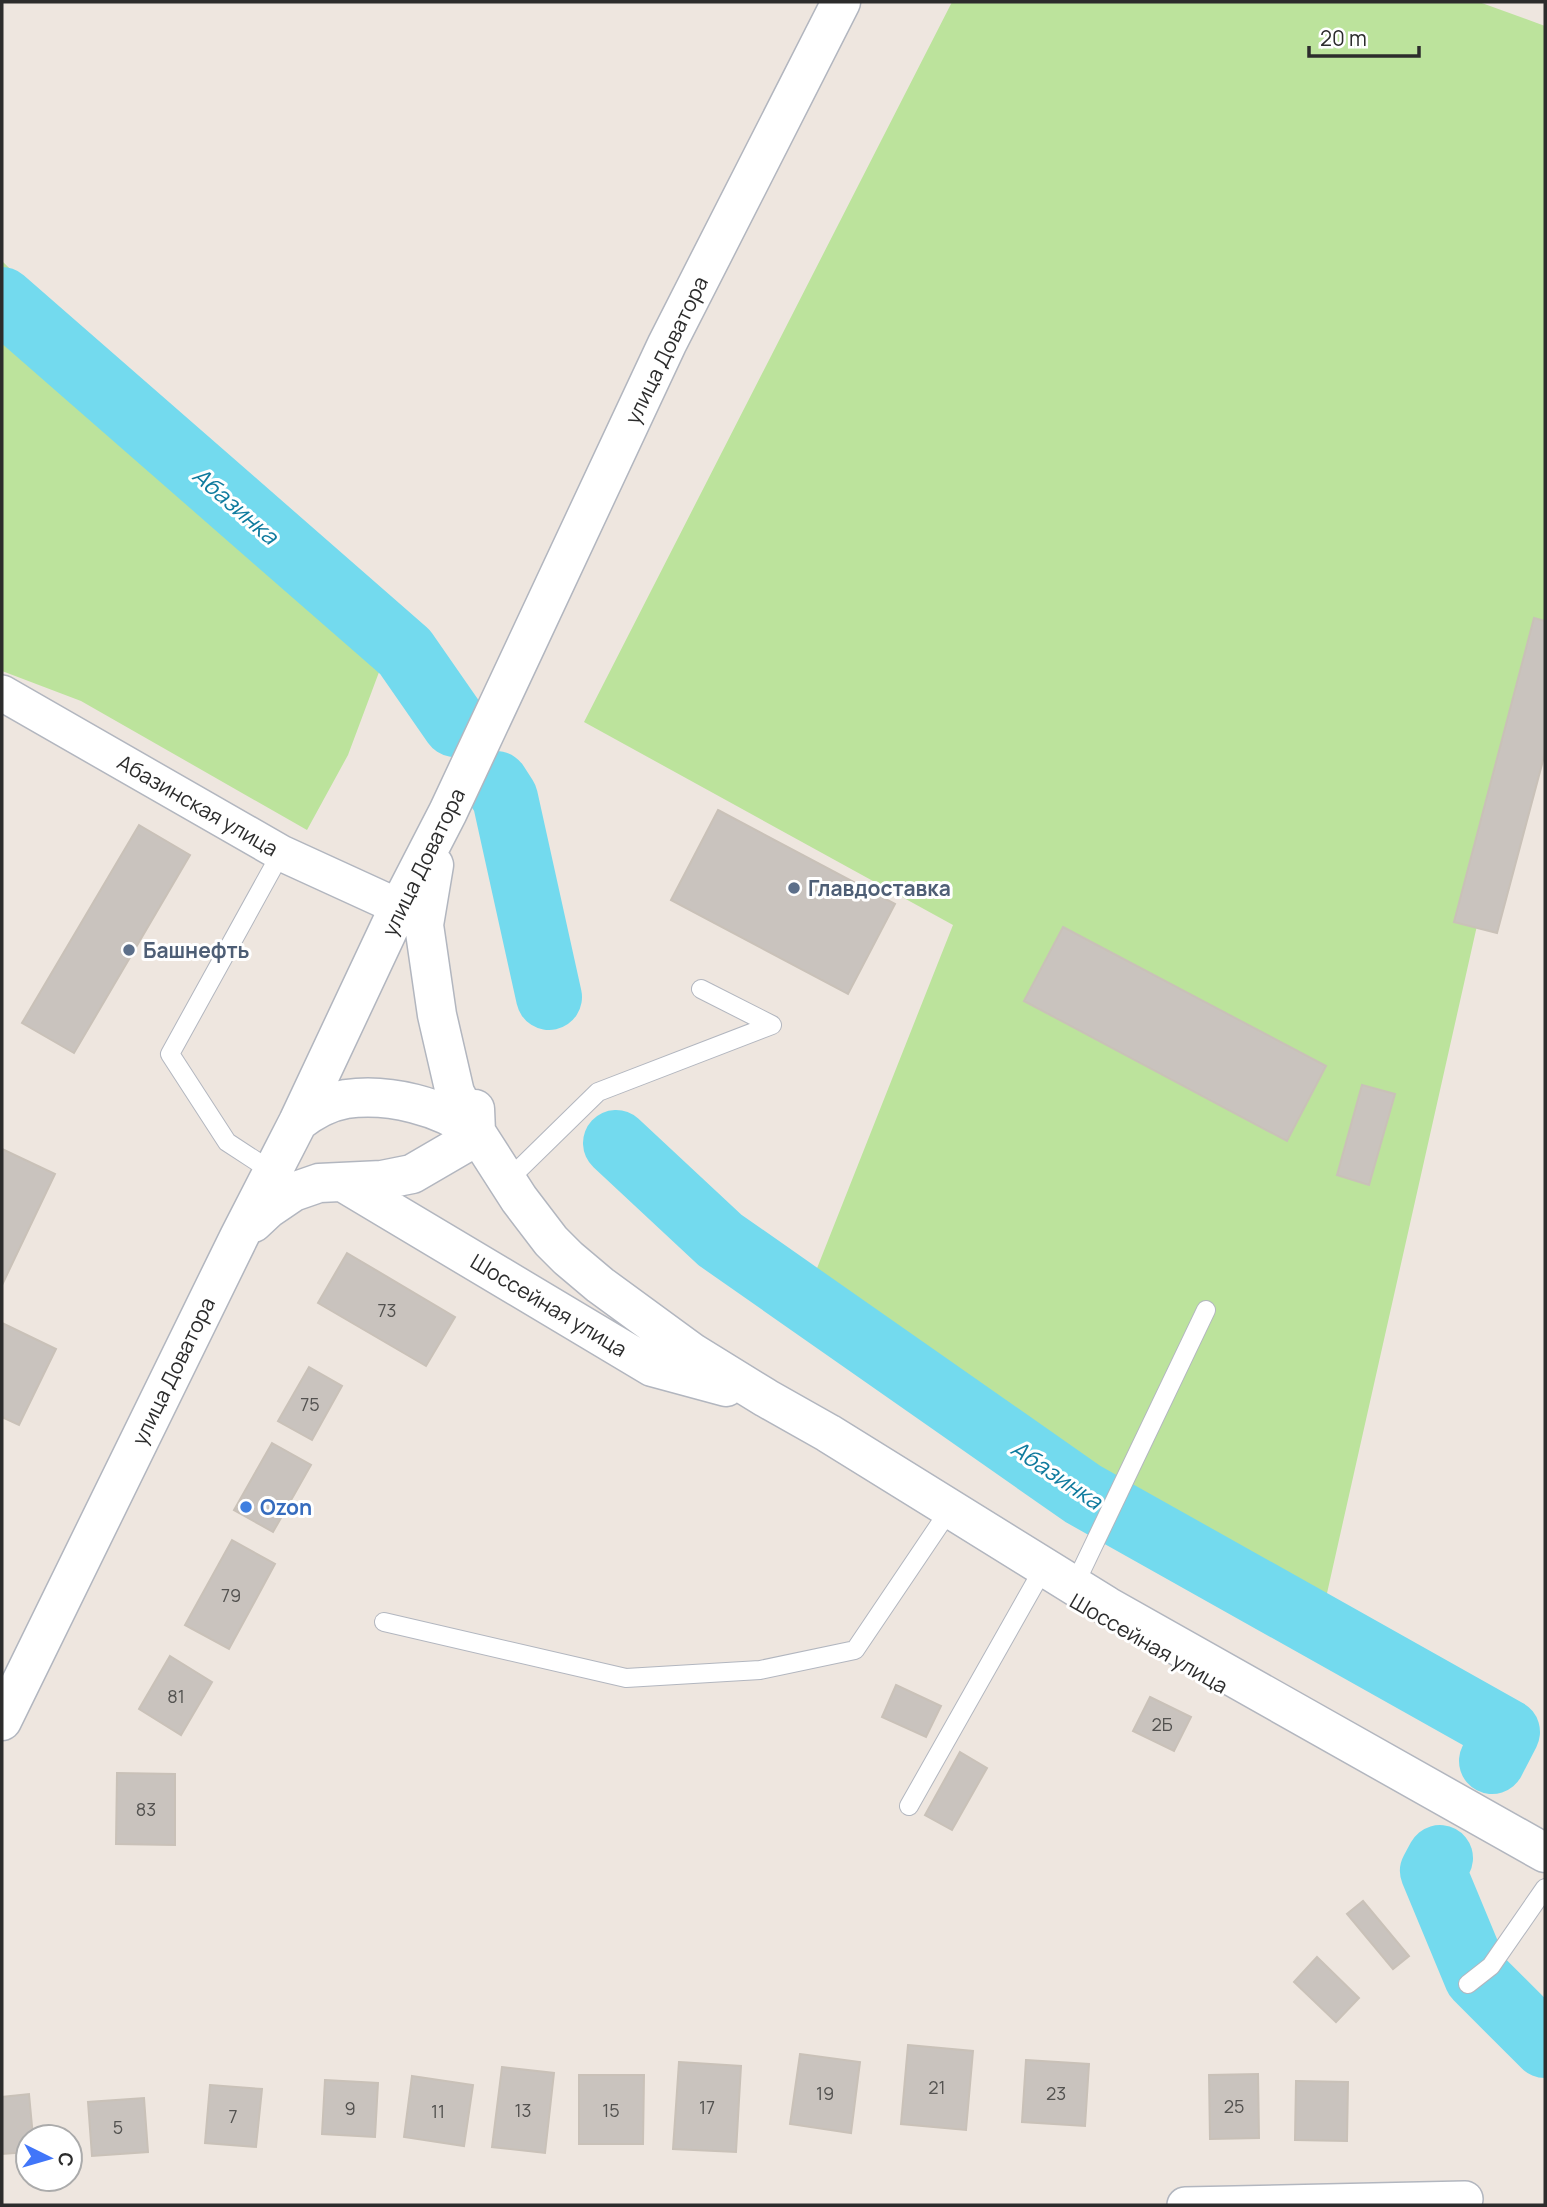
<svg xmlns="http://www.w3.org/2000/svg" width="1547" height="2207" font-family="Manrope,sans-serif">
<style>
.green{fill:#bce39c}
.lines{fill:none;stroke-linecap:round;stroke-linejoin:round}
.river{stroke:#73daee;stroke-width:66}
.building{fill:#c9c3be;stroke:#c9c1b8;stroke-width:2}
.lane-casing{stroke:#b2b6bf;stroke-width:20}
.street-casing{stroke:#b2b6bf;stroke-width:38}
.secondary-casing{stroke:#b2b6bf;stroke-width:41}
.lane{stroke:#fff;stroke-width:18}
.street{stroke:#fff;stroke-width:35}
.secondary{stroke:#fff;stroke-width:38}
.service-dot{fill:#5c6f8a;stroke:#fff;stroke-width:2.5}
.shop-dot{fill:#3f7fe0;stroke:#fff;stroke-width:2.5}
.labels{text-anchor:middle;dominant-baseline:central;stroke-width:6;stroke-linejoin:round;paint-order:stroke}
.number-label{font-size:18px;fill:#535250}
.street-label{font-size:21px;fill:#2c2c2c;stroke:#fff}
.service-label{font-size:21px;font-weight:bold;fill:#4e5e75;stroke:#fff;text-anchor:start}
.shop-label{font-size:21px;font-weight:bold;fill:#366cbe;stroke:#fff;text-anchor:start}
.water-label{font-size:23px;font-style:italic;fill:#0f7b9e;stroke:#fff}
</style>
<rect width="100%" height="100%" fill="#eee6df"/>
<path class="green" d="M952 2H1479L1545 26V623L1323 1611 808 1291 953 925 584 722Z
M2 261 223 478 403 608 348 755 307 830 81 701 2 671Z"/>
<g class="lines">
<path class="river" d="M2 300 405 652 455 724
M496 784 505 798 549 997
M616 1143 720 1240 1083 1494 1507 1732 1492 1761
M1440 1858 1433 1871 1477 1977 1545 2045"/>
</g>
<path class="building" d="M1534 618 1545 621V753L1497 933 1454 922Z
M718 810 895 904 848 994 671 900Z
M139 825 190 855 74 1053 22 1023Z
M1063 927 1326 1066 1287 1141 1024 1001Z
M1362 1085 1395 1094 1369 1185 1337 1175Z
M2 1149 55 1174 2 1285Z
M347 1253 455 1317 426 1366 318 1303Z
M2 1323 56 1349 19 1425 2 1417Z
M309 1367 342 1386 312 1440 278 1421Z
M272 1443 311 1465 273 1532 234 1510Z
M232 1540 275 1564 229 1649 185 1625Z
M170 1656 212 1682 181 1735 139 1709Z
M896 1685 941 1706 926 1737 882 1717Z
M1150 1697 1191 1717 1174 1751 1133 1731Z
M960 1752 987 1768 952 1830 925 1815Z
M117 1773 175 1774V1845L116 1844Z
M1363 1901 1409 1956 1393 1969 1347 1914Z
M1317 1957 1359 1998 1336 2022 1294 1982Z
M908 2045 973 2051 966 2130 901 2124Z
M800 2054 860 2062 851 2133 790 2124Z
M1026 2060 1089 2064 1085 2126 1022 2122Z
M679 2062 741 2066 736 2152 673 2149Z
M502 2067 554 2073 545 2153 492 2147Z
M1258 2074 1259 2138 1210 2139 1209 2075Z
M579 2075H644L643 2144H579Z
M412 2076 473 2085 464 2146 404 2137Z
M325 2080 378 2083 375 2137 322 2134Z
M1296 2081 1348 2082 1347 2141 1295 2140Z
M210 2085 262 2089 256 2147 205 2143Z
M29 2094 33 2137H28V2152L2 2154V2097Z
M144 2098 148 2152 92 2156 88 2102Z"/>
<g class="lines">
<defs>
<path id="lane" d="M273 1172 227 1142 170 1054 281 853
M507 1181 598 1092 772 1025 701 989
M1074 1586 1206 1310
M384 1622 626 1678 760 1670 855 1650 944 1518
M909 1806 1038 1578
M1468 1984 1491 1966 1545 1888"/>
<path id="street" d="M2 693 281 853 399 907
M1185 2205 1465 2199"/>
<path id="secondary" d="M434 865 424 925 437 1015 455 1093 476 1132 519 1199 551 1241 568 1258 600 1285 693 1353 766 1398 828 1433 1107 1606 1545 1853
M298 1122C312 1111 328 1102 346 1099 389 1093 441 1106 476 1132
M344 1183 652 1367 726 1387
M253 1223 268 1209 293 1192 319 1183 382 1180 412 1174 467 1142 476 1132 475 1109
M2 1721 239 1237 298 1122 399 907 448 812 667 344 841 2"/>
</defs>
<use href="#lane" class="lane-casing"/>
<use href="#street" class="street-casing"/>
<use href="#secondary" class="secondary-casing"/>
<use href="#lane" class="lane"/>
<use href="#street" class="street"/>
<use href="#secondary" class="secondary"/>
</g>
<g class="service-dot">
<circle cx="794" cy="888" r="7"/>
<circle cx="129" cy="950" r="7"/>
</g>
<circle class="shop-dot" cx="246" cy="1507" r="7"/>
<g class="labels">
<g class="number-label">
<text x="387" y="1310">73</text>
<text x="310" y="1404">75</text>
<text x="231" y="1595">79</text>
<text x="176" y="1696">81</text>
<text x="1162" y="1724">2Б</text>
<text x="146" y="1809">83</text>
<text x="937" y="2087">21</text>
<text x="825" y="2093">19</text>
<text x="1056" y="2093">23</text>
<text x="1234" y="2106">25</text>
<text x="707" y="2107">17</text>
<text x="350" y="2108">9</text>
<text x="523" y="2110">13</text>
<text x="611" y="2110">15</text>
<text x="438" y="2111">11</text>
<text x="233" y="2116">7</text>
<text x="118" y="2127">5</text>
</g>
<g class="street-label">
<text transform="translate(666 350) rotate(-64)">улица Доватора</text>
<text transform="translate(198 805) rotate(30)">Абазинская улица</text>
<text transform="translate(423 862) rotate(-64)">улица Доватора</text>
<text transform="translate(549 1305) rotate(31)">Шоссейная улица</text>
<text transform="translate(173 1371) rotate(-64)">улица Доватора</text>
<text transform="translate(1149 1643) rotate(30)">Шоссейная улица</text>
</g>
<g class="service-label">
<text x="808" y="888">Главдоставка</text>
<text x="143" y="950">Башнефть</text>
</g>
<g class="shop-label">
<text x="260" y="1507">Ozon</text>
</g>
<g class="water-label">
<text transform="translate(236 505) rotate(41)">Абазинка</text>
<text transform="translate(1057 1474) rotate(34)">Абазинка</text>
</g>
</g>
<rect width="1547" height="2207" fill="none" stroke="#2c2c2c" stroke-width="7"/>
<g transform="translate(49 2158) rotate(95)"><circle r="33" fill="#ffffff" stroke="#ababab" stroke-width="2"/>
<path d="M0-5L12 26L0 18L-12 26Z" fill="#4176f9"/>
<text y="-10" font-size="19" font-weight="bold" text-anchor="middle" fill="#2c2c2c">С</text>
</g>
<path d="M1309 46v10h110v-10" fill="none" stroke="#2c2c2c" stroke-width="3.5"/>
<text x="1320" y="46" font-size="21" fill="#2c2c2c" stroke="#ffffff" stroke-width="5" paint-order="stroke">20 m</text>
</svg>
